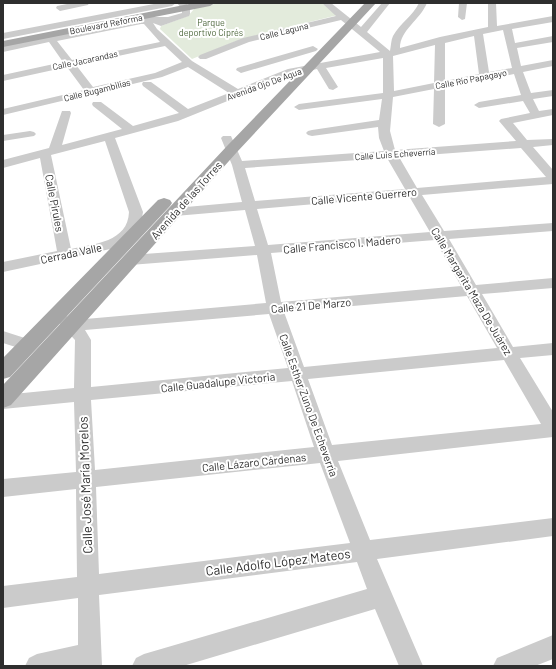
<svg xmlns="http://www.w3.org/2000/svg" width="556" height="669" font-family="Barlow,sans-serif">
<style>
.green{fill:#e3ebdc}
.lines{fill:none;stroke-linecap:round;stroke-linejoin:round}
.minor{fill:#cbcbcb;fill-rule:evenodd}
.major{fill:#a6a6a6;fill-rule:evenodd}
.labels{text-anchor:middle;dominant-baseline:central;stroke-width:4;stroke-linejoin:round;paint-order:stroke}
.far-park-label{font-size:9px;fill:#4e683d;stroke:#fff}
.far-street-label{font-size:9px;fill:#2e2e2e;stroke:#fff}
.street-label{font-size:11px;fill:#2e2e2e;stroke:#fff}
.near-street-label{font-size:13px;fill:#2e2e2e;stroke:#fff}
</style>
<rect width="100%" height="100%" fill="#fff"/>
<path class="green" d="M219 3H322L338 15 265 33 239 40 192 59 160 29 161 26 188 16 195 8Z"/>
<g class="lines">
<path class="minor" d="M72 3H89L88 5 60 11 56 8 57 6Z
M159 3H176L172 6 3 39V33Z
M177 3H186L190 8V14L189 16 161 26 153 23 157 29 192 61 238 89 288 69 380 52 341 20 249 42 206 59H200L198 57 200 55 243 38 336 16 322 3H331L361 27 382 3H390L367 32 390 51C391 46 391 40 393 36 400 23 413 16 419 3H427C420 20 400 30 400 48L440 37 488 27V3H496L497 26 553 16V22L512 29 515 43 553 36V42L517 48 521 66 553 60V66L523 72 531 93 553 90V96L533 99 539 111 553 109V115L513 123 527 140 553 139V145L533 147 553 170V184L422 195 444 231 553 223V231L449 239 476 285 553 278V288L482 294 513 347 553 343V355L520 358 553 412V437L338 461 370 540 553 518V536L377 559 423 666H399L375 609 183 666H132L136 658 144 654 367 589 357 562 99 595 102 666H25L29 658 37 654 78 645V598L3 608V586L77 577 76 489 3 497V479L76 472 74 402 3 409V395L74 388 75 340 58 322 60 318 66 316 74 320 266 303 257 255 130 265 125 263 123 260 125 257 130 255 255 246 245 210 175 216 170 215 168 212 170 209 175 208 242 202 232 165 221 138 223 136H231L242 161 384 151 379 138 378 127 312 136 308 135 306 133 308 131 312 130 379 120 382 99 299 110 294 107 299 104 383 93V58L326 68 338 87 333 90 329 89 317 69 294 74 178 121 115 138 143 212 141 223 133 236 115 248 3 272V262L57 251 40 158 3 168V160L49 148 62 111H70L71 113 62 145 122 129 93 106 92 104 93 102H101L133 126 179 113 143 86 142 84 143 82H151L188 109 229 93 188 67 162 77 3 115V109L84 90 67 67 3 81V75L63 62 49 42 3 52V46L145 17H168L182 13V9ZM141 24H144L160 42 72 60 57 41ZM503 30 512 68 489 72 483 34ZM474 36 479 74 445 81V43ZM435 45 434 83 394 91 393 56ZM165 46 182 62 155 73 93 87 76 65ZM514 74 521 95 479 102 474 105 479 108 523 101 530 113 501 119 499 121 516 141 395 150 390 131 393 97 434 89 433 124 439 127 445 124V87ZM105 141 129 212C128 242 94 244 71 249L51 155ZM521 148 546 177 417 188 399 157ZM387 158 405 189 255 201 245 168ZM409 196 430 232 268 245 257 209ZM435 240 461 286 281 302 271 253ZM467 296 497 348 304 367 284 312ZM269 314 288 368 91 387V340L85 330ZM504 360 541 424 332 445 308 379ZM292 381 314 447 95 470 91 400ZM320 463 350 543 99 574 96 487Z
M459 3H467L465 19 462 20 458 17Z
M313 46 318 49 316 51 241 73 236 70 237 68Z
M30 131 34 132 36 134 34 136 3 141V135Z
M3 331 34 341 36 345 34 349 28 351 3 343Z
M553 635V659L535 666H493L497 658Z"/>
<path class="major" d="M194 3H215L210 6 3 47V41Z
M365 3H376L237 152 11 405 3 408V385L227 146Z
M164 198 170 200 172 203 170 206 10 377 3 379V358L158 200Z"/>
</g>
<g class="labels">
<g class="far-park-label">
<text x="211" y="22">Parque<tspan x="211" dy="10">deportivo Ciprés</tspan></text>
</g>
<g class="far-street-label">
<text transform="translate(106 24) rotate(-11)">Boulevard Reforma</text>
<text transform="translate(284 31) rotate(-14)">Calle Laguna</text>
<text transform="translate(85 60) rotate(-12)">Calle Jacarandas</text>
<text transform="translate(471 79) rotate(-11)">Calle Río Papagayo</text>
<text transform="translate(264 84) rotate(-20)">Avenida Ojo De Agua</text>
<text transform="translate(97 90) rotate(-14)">Calle Bugambilias</text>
<text transform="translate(395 154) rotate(-4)">Calle Luis Echeverría</text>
</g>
<g class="street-label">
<text transform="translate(364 196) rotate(-5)">Calle Vicente Guerrero</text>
<text transform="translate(186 200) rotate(-48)">Avenida de las Torres</text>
<text transform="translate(55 203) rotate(79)">Calle Pirules</text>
<text transform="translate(342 244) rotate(-5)">Calle Francisco I. Madero</text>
<text transform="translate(71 253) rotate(-12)">Cerrada Valle</text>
<text transform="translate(472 291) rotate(59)">Calle Margarita Maza De Juárez</text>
<text transform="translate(311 305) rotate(-5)">Calle 21 De Marzo</text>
<text transform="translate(218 382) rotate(-6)">Calle Guadalupe Victoria</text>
<text transform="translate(309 405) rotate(70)">Calle Esther Zuno De Echeverría</text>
<text transform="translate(254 462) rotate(-6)">Calle Lázaro Cárdenas</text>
</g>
<g class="near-street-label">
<text transform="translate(85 485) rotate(-92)">Calle José María Morelos</text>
<text transform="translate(278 562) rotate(-7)">Calle Adolfo López Mateos</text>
</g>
</g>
<rect width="556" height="669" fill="none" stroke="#2e2e2e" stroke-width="8"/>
</svg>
